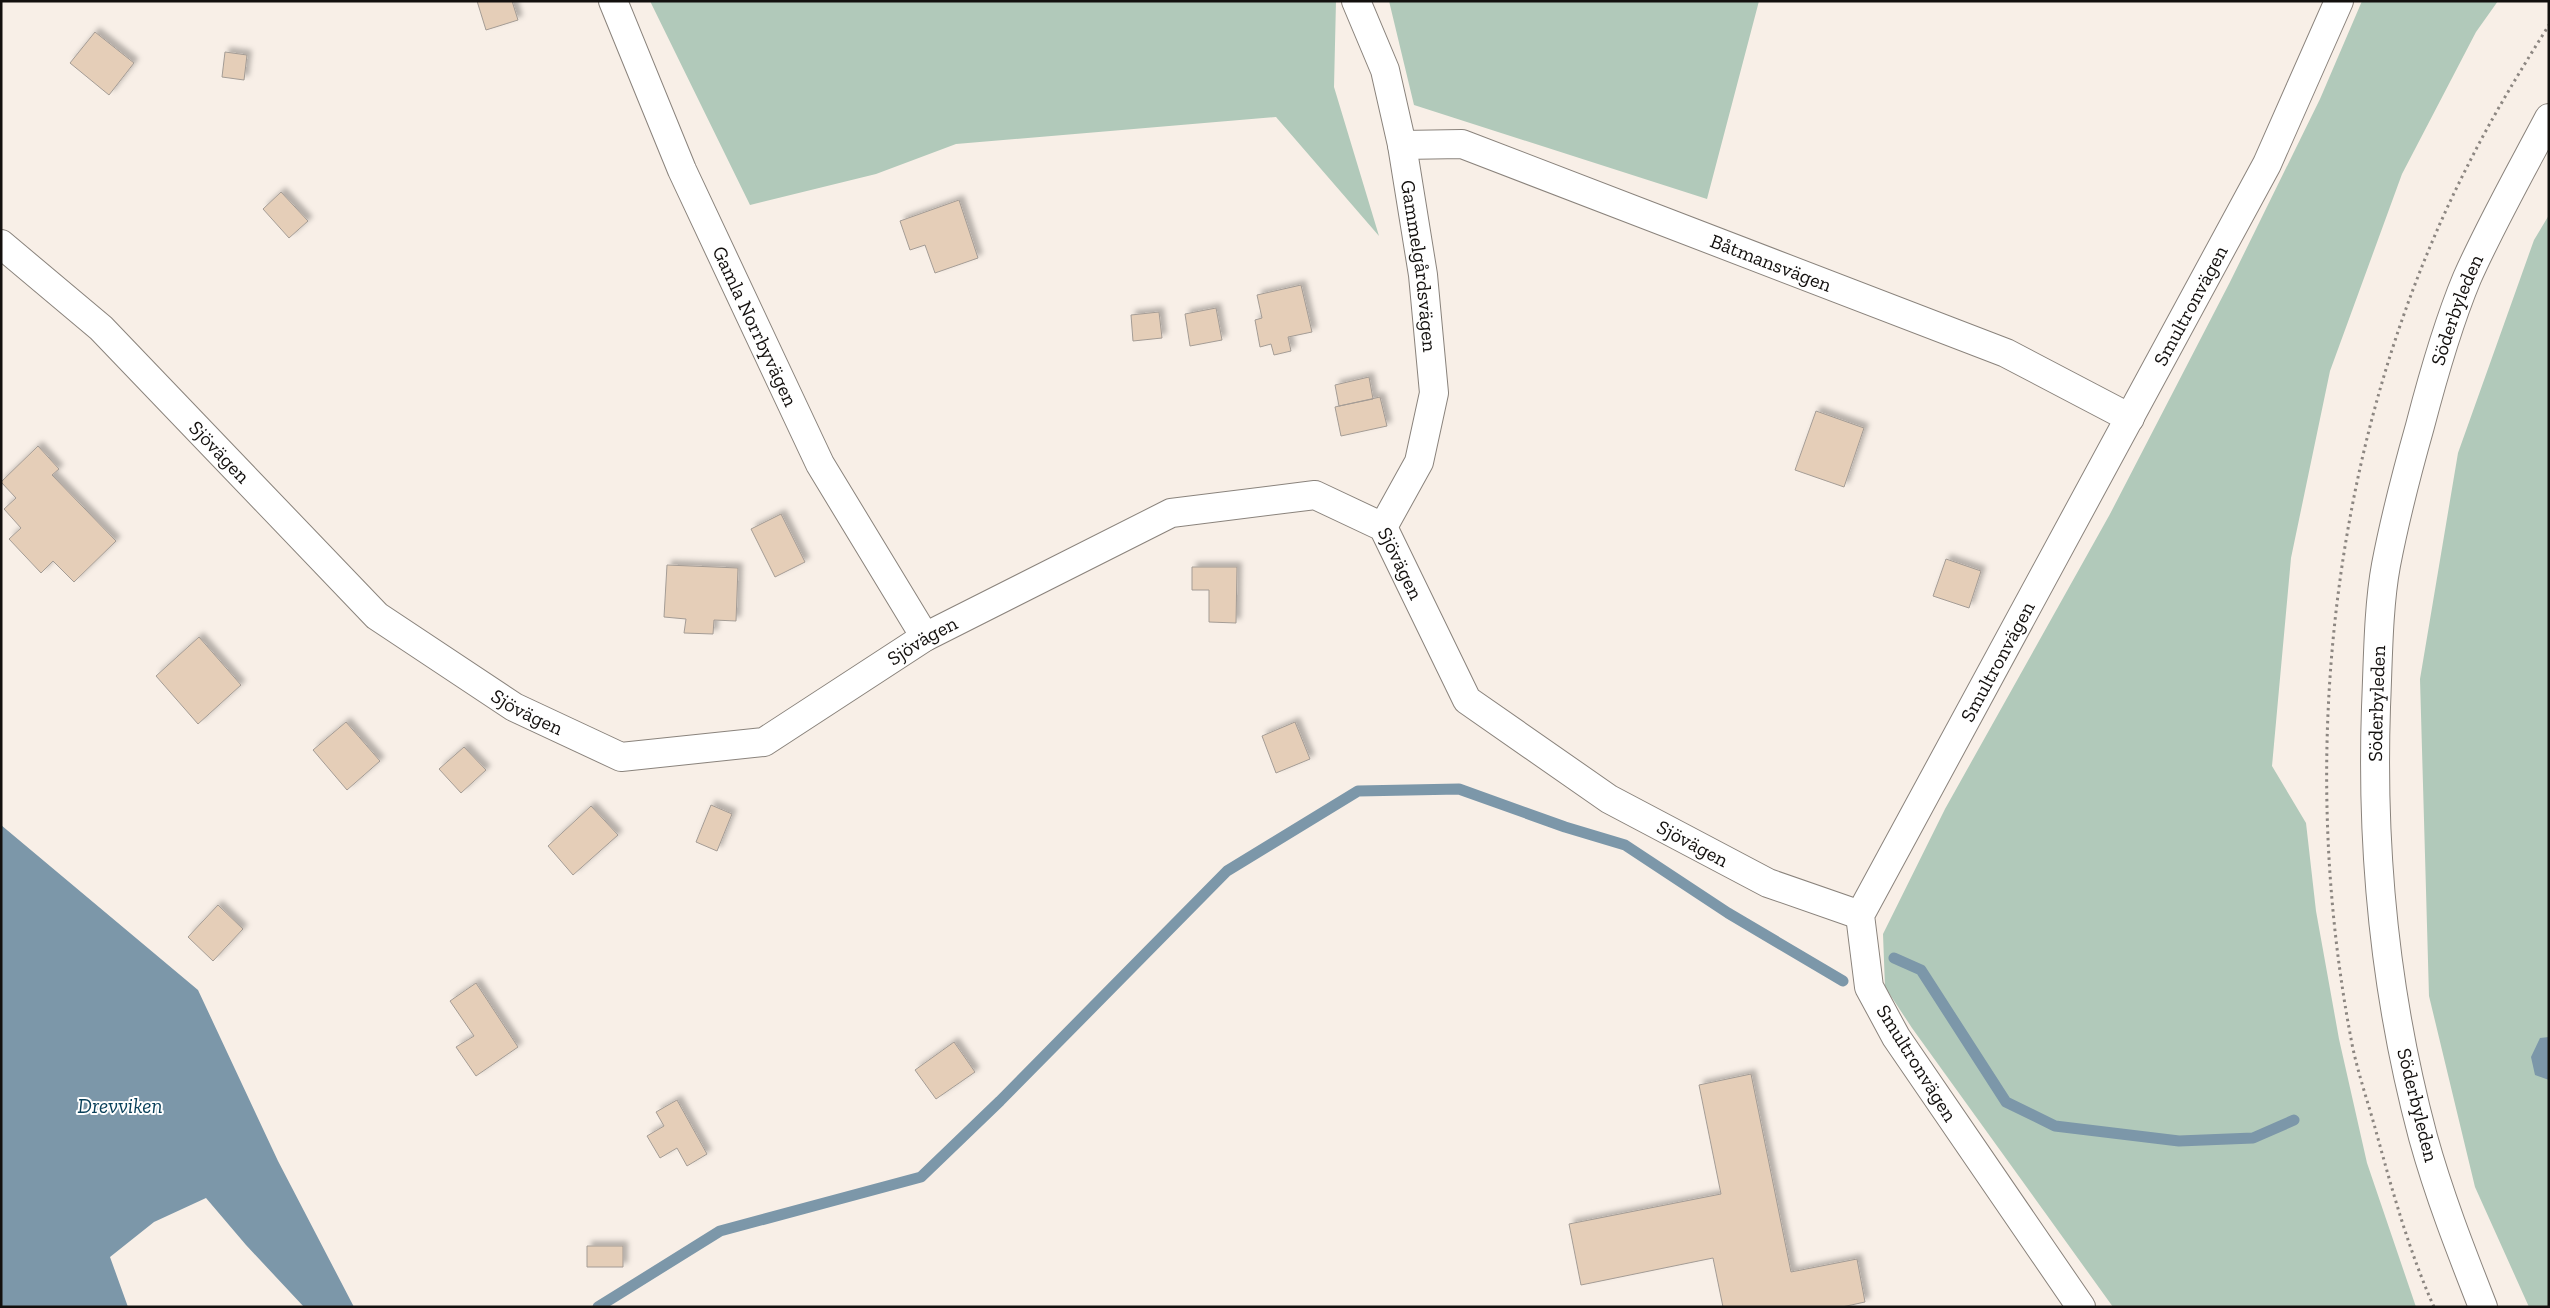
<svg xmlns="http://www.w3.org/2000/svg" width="2550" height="1308" font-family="'Zilla Slab',serif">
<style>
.green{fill:#b1c9ba}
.water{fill:#7c97a9}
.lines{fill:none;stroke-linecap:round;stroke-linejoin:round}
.stream{stroke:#7c97a9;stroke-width:11}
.building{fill:#e5ceb8;stroke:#a49c95;filter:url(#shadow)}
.minor-casing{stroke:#8a837c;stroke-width:30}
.tertiary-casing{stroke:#8a837c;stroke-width:30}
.path{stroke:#8c8681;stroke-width:3;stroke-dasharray:2.5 4;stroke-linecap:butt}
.minor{stroke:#fff;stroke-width:28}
.tertiary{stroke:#fff;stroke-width:28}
.labels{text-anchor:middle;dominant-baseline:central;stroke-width:4;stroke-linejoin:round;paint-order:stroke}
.street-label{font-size:20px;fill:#13100e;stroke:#fff}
.water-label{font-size:21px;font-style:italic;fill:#09405a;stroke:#fff}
</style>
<defs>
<filter id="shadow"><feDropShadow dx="4.5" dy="-4.5" stdDeviation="2.5" flood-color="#0004"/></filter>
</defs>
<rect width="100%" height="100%" fill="#f8efe7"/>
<path class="green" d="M650 1H1336L1334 87 1379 236 1276 117 956 144 876 174 750 205Z
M1389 1H1759L1707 199 1414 105Z
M2362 1H2498L2476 32 2402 174 2330 371 2291 558 2272 766 2306 823 2316 911 2339 1039 2367 1163 2416 1307H2113L1912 1028 1885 987 1883 934 1945 809 2110 514 2230 282 2320 99Z
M2549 215V1307H2529L2475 1187 2429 996 2420 679 2458 453 2534 240Z"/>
<path class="water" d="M1 825 198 990 278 1161 354 1307H304L246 1245 206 1198 154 1222 110 1257 128 1307H1Z
M2549 1037V1080L2535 1075 2531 1057 2540 1038Z"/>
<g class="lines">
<path class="stream" d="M1894 958 1921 970 2006 1102 2055 1126 2179 1141 2253 1138 2294 1120
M598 1307 720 1231 921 1177 1000 1101 1227 871 1358 791 1459 789 1565 827 1625 845 1728 913 1843 981"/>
</g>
<path class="building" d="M477 1H512L518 20 486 30Z
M95 32 134 63 109 95 70 63Z
M225 52 247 55 244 80 222 77Z
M281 192 308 221 289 238 263 209Z
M959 200 978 258 935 273 925 245 910 250 900 221Z
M1301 285 1312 332 1288 337 1291 351 1274 355 1271 344 1260 347 1255 320 1262 318 1257 295Z
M1216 308 1222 340 1190 346 1185 314Z
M1159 312 1162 338 1133 341 1131 315Z
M1369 377 1373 399 1339 406 1335 385Z
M1380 397 1387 426 1341 436 1335 407Z
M1816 411 1864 428 1844 487 1795 470Z
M38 446 59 469 52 475 116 541 74 582 53 561 41 573 9 539 21 528 4 509 16 498 1 482Z
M781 514 805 562 775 577 751 529Z
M1946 559 1981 571 1969 608 1933 596Z
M667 565 738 568 736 621 714 620 713 634 684 633 686 619 664 617Z
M1192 567H1237L1236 623 1209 622V590H1192Z
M199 637 241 685 198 724 156 676Z
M346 722 380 761 347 790 313 750Z
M1295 722 1310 759 1276 773 1262 736Z
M464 747 486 770 461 793 439 769Z
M711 805 732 814 717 851 696 842Z
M591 806 618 835 573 875 548 846Z
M218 905 243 929 213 961 188 937Z
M476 983 518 1047 476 1076 456 1047 474 1036 450 1001Z
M954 1042 975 1072 936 1099 915 1070Z
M1751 1074 1791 1272 1857 1259 1865 1302 1842 1307H1723L1713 1258 1581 1285 1569 1224 1721 1194 1699 1085Z
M677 1100 707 1154 687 1166 677 1148 660 1158 647 1136 664 1126 656 1112Z
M587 1246H623V1267H587Z"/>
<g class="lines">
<defs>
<g id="minor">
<path id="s1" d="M613 1 682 170 820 464 925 637"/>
<path id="s2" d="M1356 1 1385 70 1402 145 1423 275 1434 393 1419 462 1383 527"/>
<path id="s3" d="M1402 145 1462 144 2006 353 2130 418"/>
<path id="s4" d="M1 244 101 328 377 616 514 707 621 757 764 742 925 637 1171 513 1315 495 1383 527 1467 700 1609 799 1768 883 1860 915"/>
<path id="s5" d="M2081 1307 1896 1037 1869 987 1860 915 2267 164 2339 1"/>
</g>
<g id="tertiary">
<path id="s6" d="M2483 1307C2461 1251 2439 1195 2423 1137 2385 995 2371 853 2376 707 2378 663 2378 608 2386 565 2395 518 2407 472 2420 426 2433 376 2447 326 2467 278 2491 224 2521 171 2549 118"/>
</g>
</defs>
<use href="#minor" class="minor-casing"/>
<use href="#tertiary" class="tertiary-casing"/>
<path class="path" d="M2434 1307C2409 1251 2393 1193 2377 1135 2369 1105 2358 1074 2352 1044 2296 753 2332 431 2468 165 2492 117 2520 71 2549 25"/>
<use href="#minor" class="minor"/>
<use href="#tertiary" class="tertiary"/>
</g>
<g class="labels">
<g class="street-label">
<text stroke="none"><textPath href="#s3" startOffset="391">Båtmansvägen</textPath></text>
<text stroke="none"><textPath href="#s2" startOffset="274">Gammelgårdsvägen</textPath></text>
<text stroke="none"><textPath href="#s5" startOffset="1150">Smultronvägen</textPath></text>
<text stroke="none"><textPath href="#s6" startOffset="1022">Söderbyleden</textPath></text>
<text stroke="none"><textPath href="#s1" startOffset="355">Gamla Norrbyvägen</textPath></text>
<text stroke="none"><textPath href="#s4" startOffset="302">Sjövägen</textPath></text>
<text stroke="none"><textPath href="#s4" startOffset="1684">Sjövägen</textPath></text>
<text stroke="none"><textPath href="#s4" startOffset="1144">Sjövägen</textPath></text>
<text stroke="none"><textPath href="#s5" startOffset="745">Smultronvägen</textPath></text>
<text stroke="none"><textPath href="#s6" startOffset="618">Söderbyleden</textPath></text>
<text stroke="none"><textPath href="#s4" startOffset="708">Sjövägen</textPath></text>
<text stroke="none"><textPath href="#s4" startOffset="2104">Sjövägen</textPath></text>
<text transform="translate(1917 1063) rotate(58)">Smultronvägen</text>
<text transform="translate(2418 1105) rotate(76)">Söderbyleden</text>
</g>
<g class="water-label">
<text x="120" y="1105">Drevviken</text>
</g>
</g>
<rect width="2550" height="1308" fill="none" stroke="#13100e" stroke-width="5"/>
</svg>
